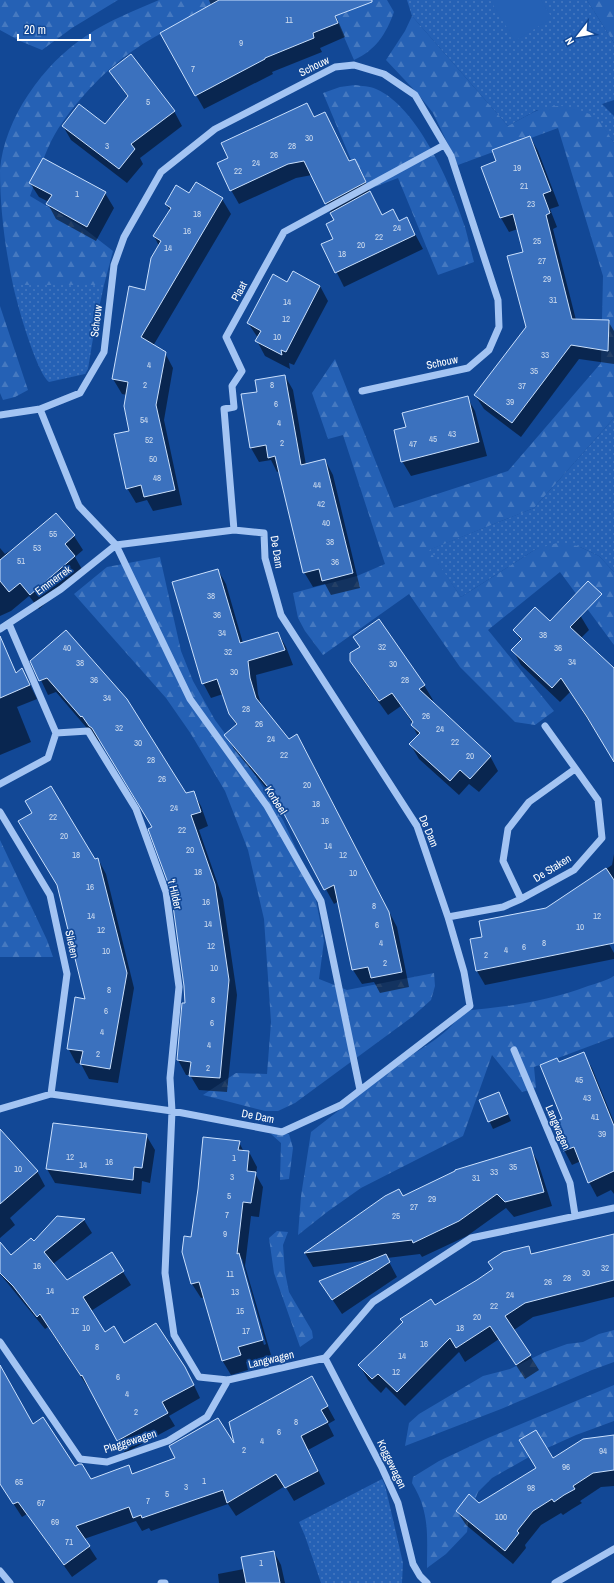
<svg xmlns="http://www.w3.org/2000/svg" width="614" height="1583" font-family="'Archivo Narrow',sans-serif">
<style>
.grass{fill:url(#grass-dots)}
.forest{fill:url(#forest-firs)}
.pitch{fill:#2561b5}
.shadow{fill:#0007;fill-rule:evenodd}
.building{fill:#3b71be;stroke:#cae0fd}
.lines{fill:none;stroke-linecap:round;stroke-linejoin:round}
.minor{stroke:#a3c4f3;stroke-width:7}
.labels{text-anchor:middle;dominant-baseline:central;stroke-width:3.5;stroke-linejoin:round;paint-order:stroke}
.number-label{font-size:9px;fill:#cedcef}
.street-label{font-size:11px;fill:#fff;stroke:#124896}
</style>
<defs>
<pattern id="grass-dots" width="8" height="8" patternUnits="userSpaceOnUse"><rect width="8" height="8" fill="#2561b5"/><path d="M2 2h.1M6 6h.1" fill="none" stroke="#4679c0" stroke-width="1.8" stroke-linecap="round"/></pattern>
<pattern id="forest-firs" width="22" height="20" patternUnits="userSpaceOnUse"><rect width="22" height="20" fill="#2561b5"/><path d="M5 1l3.5 6h-7zM16 11l3.5 6h-7z" fill="#4679c0"/></pattern>
</defs>
<rect width="100%" height="100%" fill="#124896"/>
<path class="grass" d="M407 0H587L614 43V100L602 104 614 116V143L603 127 537 110 508 126 412 16Z
M13 285H104L95 326 88 369 85 374 49 382C36 371 17 304 13 285Z
M614 418V572L599 556 578 546 536 549 461 597 428 550 534 508Z
M382 1479 385 1485 403 1563 402 1583H321L305 1536 299 1522Z"/>
<path class="forest" d="M0 0H118L72 28 42 50 20 41 0 30Z
M159 0H232C198 16 162 30 131 52 103 72 73 104 55 134 45 151 37 178 30 196L82 227 113 251 104 285H13C5 248 0 209 0 170 4 119 43 64 86 36 109 20 134 11 159 0Z
M328 0H387L394 12C386 34 376 50 354 60Z
M587 0H614V43Z
M412 16 508 126C533 113 549 99 578 110 583 112 589 113 593 116 602 122 608 134 614 143V418L534 508 429 550 461 597 536 549 557 543 578 546 599 556 614 572V645L560 572 488 630 554 711 535 725 515 722 460 667 409 594 323 655 305 631 298 618 293 593 357 576 385 564 343 435 328 439 312 393 335 359 394 508 508 471 601 363 603 276 558 128 458 165 433 113 418 94 386 60 405 31Z
M355 85C361 86 370 86 376 89 417 106 452 186 465 227 468 238 471 251 474 262L438 275 398 178 364 191 323 93 340 87Z
M0 306 28 390 15 397 3 400 0 393Z
M160 557 181 651 193 681 215 720 252 770 283 820 313 885 324 941 319 979 347 990 434 973 435 986 431 1000 412 1017 295 1103 278 1111H265L203 1095 236 1073 267 1074 271 1022 264 919 248 850 225 791 191 734 166 698 74 594 107 567Z
M0 840 47 940 53 957H0Z
M614 976V1037L534 1067 536 1088 522 1092 492 1055 463 1136 361 1188 327 1212 298 1235 301 1196 311 1132C341 1109 371 1085 401 1063 421 1047 450 1035 462 1011 507 1007 545 1002 588 986 597 983 606 981 614 976Z
M271 1134H289L293 1148 289 1179 280 1180 281 1143Z
M277 1231 288 1232 283 1245 285 1272 289 1292 312 1331 313 1338 300 1347 274 1273 269 1238Z
M614 1330V1362L592 1370 501 1409 405 1446 409 1423 419 1414 483 1376 510 1369 545 1352 567 1344 583 1342 599 1334Z
M614 1385V1421L576 1435 536 1453 492 1478 478 1492 469 1516 467 1532 446 1554 427 1568C427 1535 430 1512 412 1483L413 1477 439 1461 488 1438Z"/>
<path class="pitch" d="M490 0H541L552 18 515 41Z"/>
<path class="shadow" d="M209 0H329L345 37 320 48 322 52 272 72 273 74 204 109 196 95 211 5Z
M110 71 174 111 182 126 140 158 143 164 127 183 71 140 63 126H106L128 97Z
M307 104 315 118 325 113 350 162 355 160 363 175 372 197 382 216 399 222 407 219 423 249 344 287 323 245 334 239 335 221 312 175 296 178 239 204 231 190 229 158Z
M530 137 538 151 559 206 550 209 557 227 553 229 576 320 608 321 614 331V364L579 359 521 437 484 409 475 395 527 327 524 253 518 229 509 232 501 218 483 168 497 162Z
M30 183 105 193 114 208 96 241 56 219 48 204 49 202 39 197Z
M196 184 222 199 231 214 153 346 165 353 173 368 164 420 182 505 153 511 147 500 136 503 127 488 130 432 127 395 122 394 113 379 130 288 145 291 159 246 154 236 170 211 166 204 190 194Z
M288 283 320 286 328 301 294 365 289 363 290 369 265 356 257 341 258 338 248 323Z
M285 376 293 390 306 465 325 460 333 475 360 588 331 595 325 584 313 587 304 572 280 471 277 472 271 460 259 462 251 448 242 395 258 392Z
M467 397 475 411 487 456 411 476 402 461 407 428Z
M56 514 74 536 83 550 75 557 83 571 39 609 29 596 11 611 0 616V548L5 554 20 544Z
M218 570 226 584 243 643 278 633 286 647 293 665 256 675 258 694 262 707 289 740 305 749 397 927 409 987 380 993 374 982 362 984 353 970 339 901 334 904 280 805 234 749 226 735 237 726 230 714 223 694 211 698 203 683Z
M571 600 589 630 581 638 614 671V760L570 692 560 702 521 665 513 650 521 641 515 630 550 622Z
M32 661 185 795 193 792 201 806 208 826 199 830 223 899 237 995 227 1092 199 1090 190 1075H186L178 1060 186 1005 185 986 172 891 153 828 102 743 98 741 56 692 48 695Z
M351 661 424 685 433 700 430 701 490 756 498 771 479 792 469 784 459 795 419 759 410 744 418 736 412 725 413 724 401 706 388 715 360 676Z
M10 662 17 673 22 669 37 699 17 707 31 742 0 755V666Z
M614 854V941L609 944 614 953V959L485 985 477 971 483 938 547 909 612 865Z
M98 859 106 874 134 988 118 1083 89 1079 81 1064 76 1063 68 1048 87 1000 95 860Z
M583 1054 592 1068 614 1122V1194L611 1190 597 1197 589 1182 581 1161 572 1165 564 1150 563 1120Z
M480 1101H502L511 1121 493 1129Z
M146 1135 155 1150 150 1183 142 1181 141 1194 55 1183 47 1169Z
M239 1142 244 1152H249L257 1167 256 1175 263 1187 259 1217 251 1216 245 1266 271 1355 246 1362 248 1370 231 1375 222 1360 204 1297 201 1298 192 1284V1239ZM239 1256 242 1259 266 1344 264 1345Z
M0 1143 37 1171 45 1186 10 1218 15 1225 0 1238Z
M530 1148 538 1162 552 1206 514 1217 506 1208 467 1236 422 1257 420 1254 387 1258 397 1277 342 1314 320 1281 371 1260 313 1267 305 1253 385 1196 403 1197Z
M57 1217 84 1220 92 1233 53 1264 67 1281 112 1254 131 1285 91 1311 105 1333 192 1381 200 1398 169 1416 175 1426 125 1453 90 1388 89 1389 48 1327 45 1329 0 1274V1260L11 1256 34 1243Z
M614 1235V1297L533 1317 514 1330 539 1370 525 1379 499 1339 465 1362 459 1352 405 1406 386 1387 381 1393 368 1380 360 1366 434 1307 477 1281 528 1247 533 1255Z
M0 1369 32 1425 74 1468 91 1480 128 1467 133 1474 236 1448 319 1391 335 1420 328 1424 334 1436 308 1450 325 1484 294 1501 285 1486 236 1516 228 1504 151 1531 149 1528 142 1531 136 1521 84 1539 97 1559 72 1577 27 1514 22 1517 0 1483Z
M614 1436V1486L601 1487 580 1501 582 1503 572 1509 563 1515 561 1513 541 1525 525 1545 526 1548 513 1564 466 1525 457 1511 479 1505 552 1459Z
M274 1552 281 1565 285 1583H219L218 1574 244 1569Z"/>
<path class="building" d="M219 0H372V2L335 16 338 23 313 33 314 38 265 58V59L195 96 160 33Z
M131 54 175 111 131 144 135 149 119 169 62 126 79 104 105 124 128 96 109 71Z
M307 103 314 117 325 112 349 161 355 159 366 182 325 204 304 161 288 164 230 191 217 163 228 158 221 143Z
M530 136 551 191 543 194 550 213 546 215 572 319 609 320 608 351 571 345 512 423 474 395 526 327 507 256 523 252 513 214 500 218 481 167 496 161 492 150Z
M43 158 106 192 87 227 46 204 52 195 29 183Z
M196 182 223 198 141 337 166 352 156 405 175 490 144 497 141 485 126 489 114 434 129 431 124 406 128 382 112 379 129 286 145 290 151 258 161 241 153 236 171 208 165 204 176 185 189 193Z
M370 191 382 215 393 209 399 221 407 217 415 235 335 273 321 244 333 239 326 224 334 220 330 213Z
M293 271 320 286 286 352 281 350 282 355 255 341 261 331 247 323 273 274 287 282Z
M285 375 301 465 325 459 353 573 322 581 319 569 303 573 275 456 268 458 266 445 250 448 241 394 257 392 255 380Z
M468 396 479 442 401 462 394 430 406 427 402 413Z
M56 513 75 535 65 544 75 556 30 595 20 583 9 592 0 581V560Z
M218 569 240 643 278 632 285 650 248 661 250 678 256 698 289 739 297 734 389 912 402 972 371 978 368 967 352 970 334 885 324 890 273 793 224 735 237 724 229 714 217 679 202 684 172 582Z
M588 581 602 594 570 627 614 668V762L587 717 561 678 552 688 511 650 522 639 513 630 535 607 550 621Z
M379 619 425 685 419 689 491 756 470 779 460 770 450 781 409 744 420 733 411 725 413 722 392 693 379 701 350 661V653L360 647 353 637Z
M66 630 127 699 186 793 194 791 201 812 191 815 215 884 229 980 220 1078 189 1076 191 1062 177 1060 182 1003H185L184 986 171 891 148 829 152 827 92 728 89 726 82 716 81 717 47 678 39 681 30 661Z
M0 636 16 673 22 668 30 685 0 698Z
M51 786 95 859 98 858 127 973 110 1069 80 1064 83 1051 67 1049 75 997 85 999 57 885 18 821 32 813 25 801Z
M606 868 614 880V943L476 971 470 939 482 937 479 921 546 908Z
M584 1052 614 1126V1171L588 1183 574 1147 563 1151 552 1123 562 1119 540 1065 557 1058 559 1062Z
M499 1092 508 1114 488 1122 479 1100Z
M53 1123 147 1134 142 1168 134 1167 133 1180 46 1169Z
M0 1129 38 1171 0 1204Z
M203 1137 240 1141 238 1150 249 1151 247 1171 256 1172 251 1203 243 1202 237 1254 239 1253 263 1340 238 1347 241 1355 222 1361 199 1282 191 1284 182 1252 184 1236 191 1237 198 1189Z
M531 1147 544 1192 505 1202 497 1194 459 1221 413 1243 412 1240 304 1253 385 1196 399 1189 403 1196 455 1171V1170Z
M57 1216 85 1219 44 1252 67 1280 112 1252 124 1271 83 1297 105 1332 114 1326 124 1343 156 1323 185 1367 194 1385 162 1402 168 1413 117 1441 82 1375 81 1376 40 1314 37 1317 13 1286 0 1273V1242L11 1255 31 1238 34 1241Z
M614 1234V1280L525 1303 505 1316 531 1355 516 1365 490 1326 456 1348 450 1338 397 1392 378 1374 372 1379 358 1365 403 1322 400 1319 431 1299 435 1305 477 1280 493 1269 488 1262 503 1252 529 1246 531 1254Z
M386 1254 390 1262 332 1300 319 1281Z
M0 1365 33 1424 43 1417 75 1466 79 1464H82L91 1479 129 1465 132 1474 175 1458 169 1446 218 1418 234 1443 229 1422 312 1376 328 1406 321 1410 328 1422 301 1436 318 1471 285 1488 276 1474 227 1503 223 1490 142 1518 141 1515 133 1518 129 1507 76 1526 90 1546 64 1565 18 1502 13 1504 0 1484Z
M536 1430 553 1458 583 1439 614 1435V1470L593 1473 573 1486 575 1489 564 1495 554 1502 552 1499 533 1511 517 1531 519 1533 505 1551 456 1511 469 1494 479 1503 536 1468 519 1440Z
M274 1551 280 1583H246L241 1557Z"/>
<g class="lines">
<path class="minor" d="M40 409 80 393 104 352 114 265 124 237 161 172 215 129 335 67 354 65 384 74 415 95 451 156 498 300 499 327 489 350 468 368 362 391
M0 415 40 409 79 506 116 545 234 530 264 533 265 558 281 615 417 826 448 917 464 972 470 1006 341 1105 282 1132 172 1111 51 1094 0 1109
M234 530 224 409 234 407 232 386 242 371 226 337 284 232 444 145
M0 629 61 589 116 545 190 699 267 806 321 901 360 1090
M56 733 88 731 136 809 166 892 179 987 170 1078 172 1111 165 1273 174 1335 199 1377 228 1380 325 1358 373 1302 471 1238 614 1208
M0 784 48 758 56 733 9 624
M0 812 50 895 67 974 51 1094
M521 899 503 861 508 829 529 802 575 769
M448 917 503 907 521 899 574 870 602 838 598 800 545 726
M514 1050 570 1183 575 1215
M0 1342 80 1459 107 1462 168 1441 207 1417 228 1380
M325 1358 382 1468 398 1503 413 1564 420 1576 427 1583
M0 1571 10 1583
M161 1583H165
M555 1583 614 1549"/>
</g>
<g class="labels">
<g class="number-label">
<text x="289" y="20">11</text>
<text x="241" y="43">9</text>
<text x="193" y="69">7</text>
<text x="148" y="102">5</text>
<text x="309" y="138">30</text>
<text x="107" y="146">3</text>
<text x="292" y="146">28</text>
<text x="274" y="155">26</text>
<text x="256" y="163">24</text>
<text x="517" y="168">19</text>
<text x="238" y="171">22</text>
<text x="524" y="186">21</text>
<text x="77" y="194">1</text>
<text x="531" y="204">23</text>
<text x="197" y="214">18</text>
<text x="397" y="228">24</text>
<text x="187" y="231">16</text>
<text x="379" y="237">22</text>
<text x="537" y="241">25</text>
<text x="361" y="245">20</text>
<text x="168" y="248">14</text>
<text x="342" y="254">18</text>
<text x="542" y="261">27</text>
<text x="547" y="279">29</text>
<text x="553" y="300">31</text>
<text x="287" y="302">14</text>
<text x="286" y="319">12</text>
<text x="277" y="337">10</text>
<text x="545" y="355">33</text>
<text x="149" y="365">4</text>
<text x="534" y="371">35</text>
<text x="145" y="385">2</text>
<text x="272" y="385">8</text>
<text x="522" y="386">37</text>
<text x="510" y="402">39</text>
<text x="276" y="404">6</text>
<text x="144" y="420">54</text>
<text x="279" y="423">4</text>
<text x="452" y="434">43</text>
<text x="433" y="439">45</text>
<text x="149" y="440">52</text>
<text x="282" y="443">2</text>
<text x="413" y="444">47</text>
<text x="153" y="459">50</text>
<text x="157" y="478">48</text>
<text x="317" y="485">44</text>
<text x="321" y="504">42</text>
<text x="326" y="523">40</text>
<text x="53" y="534">55</text>
<text x="330" y="542">38</text>
<text x="37" y="548">53</text>
<text x="21" y="561">51</text>
<text x="335" y="562">36</text>
<text x="211" y="596">38</text>
<text x="217" y="615">36</text>
<text x="222" y="633">34</text>
<text x="543" y="635">38</text>
<text x="382" y="647">32</text>
<text x="67" y="648">40</text>
<text x="558" y="648">36</text>
<text x="228" y="652">32</text>
<text x="572" y="662">34</text>
<text x="80" y="663">38</text>
<text x="393" y="664">30</text>
<text x="234" y="672">30</text>
<text x="94" y="680">36</text>
<text x="405" y="680">28</text>
<text x="107" y="698">34</text>
<text x="246" y="709">28</text>
<text x="426" y="716">26</text>
<text x="259" y="724">26</text>
<text x="119" y="728">32</text>
<text x="440" y="729">24</text>
<text x="271" y="739">24</text>
<text x="455" y="742">22</text>
<text x="138" y="743">30</text>
<text x="284" y="755">22</text>
<text x="470" y="756">20</text>
<text x="151" y="760">28</text>
<text x="162" y="779">26</text>
<text x="307" y="785">20</text>
<text x="316" y="804">18</text>
<text x="174" y="808">24</text>
<text x="53" y="817">22</text>
<text x="325" y="821">16</text>
<text x="182" y="830">22</text>
<text x="64" y="836">20</text>
<text x="328" y="846">14</text>
<text x="190" y="850">20</text>
<text x="76" y="855">18</text>
<text x="343" y="855">12</text>
<text x="198" y="872">18</text>
<text x="353" y="873">10</text>
<text x="90" y="887">16</text>
<text x="206" y="902">16</text>
<text x="374" y="906">8</text>
<text x="91" y="916">14</text>
<text x="597" y="916">12</text>
<text x="208" y="924">14</text>
<text x="377" y="925">6</text>
<text x="580" y="927">10</text>
<text x="101" y="930">12</text>
<text x="381" y="943">4</text>
<text x="544" y="943">8</text>
<text x="211" y="946">12</text>
<text x="524" y="947">6</text>
<text x="506" y="950">4</text>
<text x="106" y="951">10</text>
<text x="486" y="955">2</text>
<text x="385" y="963">2</text>
<text x="214" y="968">10</text>
<text x="109" y="990">8</text>
<text x="213" y="1000">8</text>
<text x="106" y="1011">6</text>
<text x="212" y="1023">6</text>
<text x="102" y="1032">4</text>
<text x="209" y="1045">4</text>
<text x="98" y="1054">2</text>
<text x="208" y="1068">2</text>
<text x="579" y="1080">45</text>
<text x="587" y="1098">43</text>
<text x="595" y="1117">41</text>
<text x="602" y="1134">39</text>
<text x="70" y="1157">12</text>
<text x="234" y="1158">1</text>
<text x="109" y="1162">16</text>
<text x="83" y="1165">14</text>
<text x="513" y="1167">35</text>
<text x="18" y="1169">10</text>
<text x="494" y="1172">33</text>
<text x="232" y="1177">3</text>
<text x="476" y="1178">31</text>
<text x="229" y="1196">5</text>
<text x="432" y="1199">29</text>
<text x="414" y="1207">27</text>
<text x="227" y="1215">7</text>
<text x="396" y="1216">25</text>
<text x="225" y="1234">9</text>
<text x="37" y="1266">16</text>
<text x="605" y="1268">32</text>
<text x="586" y="1273">30</text>
<text x="230" y="1274">11</text>
<text x="567" y="1278">28</text>
<text x="548" y="1282">26</text>
<text x="50" y="1291">14</text>
<text x="235" y="1292">13</text>
<text x="510" y="1295">24</text>
<text x="494" y="1306">22</text>
<text x="75" y="1311">12</text>
<text x="240" y="1311">15</text>
<text x="477" y="1317">20</text>
<text x="86" y="1328">10</text>
<text x="460" y="1328">18</text>
<text x="246" y="1331">17</text>
<text x="424" y="1344">16</text>
<text x="97" y="1347">8</text>
<text x="402" y="1356">14</text>
<text x="396" y="1372">12</text>
<text x="118" y="1377">6</text>
<text x="127" y="1394">4</text>
<text x="136" y="1412">2</text>
<text x="296" y="1422">8</text>
<text x="279" y="1432">6</text>
<text x="262" y="1441">4</text>
<text x="244" y="1450">2</text>
<text x="603" y="1451">94</text>
<text x="566" y="1467">96</text>
<text x="204" y="1481">1</text>
<text x="19" y="1482">65</text>
<text x="186" y="1487">3</text>
<text x="531" y="1488">98</text>
<text x="167" y="1494">5</text>
<text x="148" y="1501">7</text>
<text x="41" y="1503">67</text>
<text x="501" y="1517">100</text>
<text x="55" y="1522">69</text>
<text x="69" y="1542">71</text>
<text x="261" y="1563">1</text>
</g>
<g class="street-label">
<text transform="translate(314 66) rotate(-26)">Schouw</text>
<text transform="translate(239 291) rotate(-61)">Plaat</text>
<text transform="translate(96 321) rotate(-83)">Schouw</text>
<text transform="translate(442 362) rotate(-12)">Schouw</text>
<text transform="translate(277 552) rotate(81)">De Dam</text>
<text transform="translate(53 580) rotate(-36)">Emmerrek</text>
<text transform="translate(276 800) rotate(57)">Korbeel</text>
<text transform="translate(429 831) rotate(67)">De Dam</text>
<text transform="translate(552 868) rotate(-32)">De Staken</text>
<text transform="translate(175 894) rotate(77)">'t Hilder</text>
<text transform="translate(72 944) rotate(78)">Slieten</text>
<text transform="translate(258 1116) rotate(11)">De Dam</text>
<text transform="translate(558 1127) rotate(67)">Langwagen</text>
<text transform="translate(271 1359) rotate(-13)">Langwagen</text>
<text transform="translate(130 1441) rotate(-18)">Plaggewagen</text>
<text transform="translate(392 1464) rotate(64)">Koggewagen</text>
</g>
</g>
<g transform="translate(578 36) rotate(239)" stroke="#124896" stroke-width="3" paint-order="stroke">
<path d="M0-3L7 15L0 10L-7 15Z" fill="#ffffff"/>
<text y="-6" font-size="11" font-weight="bold" text-anchor="middle" fill="#ffffff">N</text>
</g>
<path d="M18 34v6h72v-6" fill="none" stroke="#ffffff" stroke-width="2"/>
<text x="24" y="34" font-size="12" fill="#ffffff" stroke="#124896" stroke-width="3" paint-order="stroke">20 m</text>
</svg>
